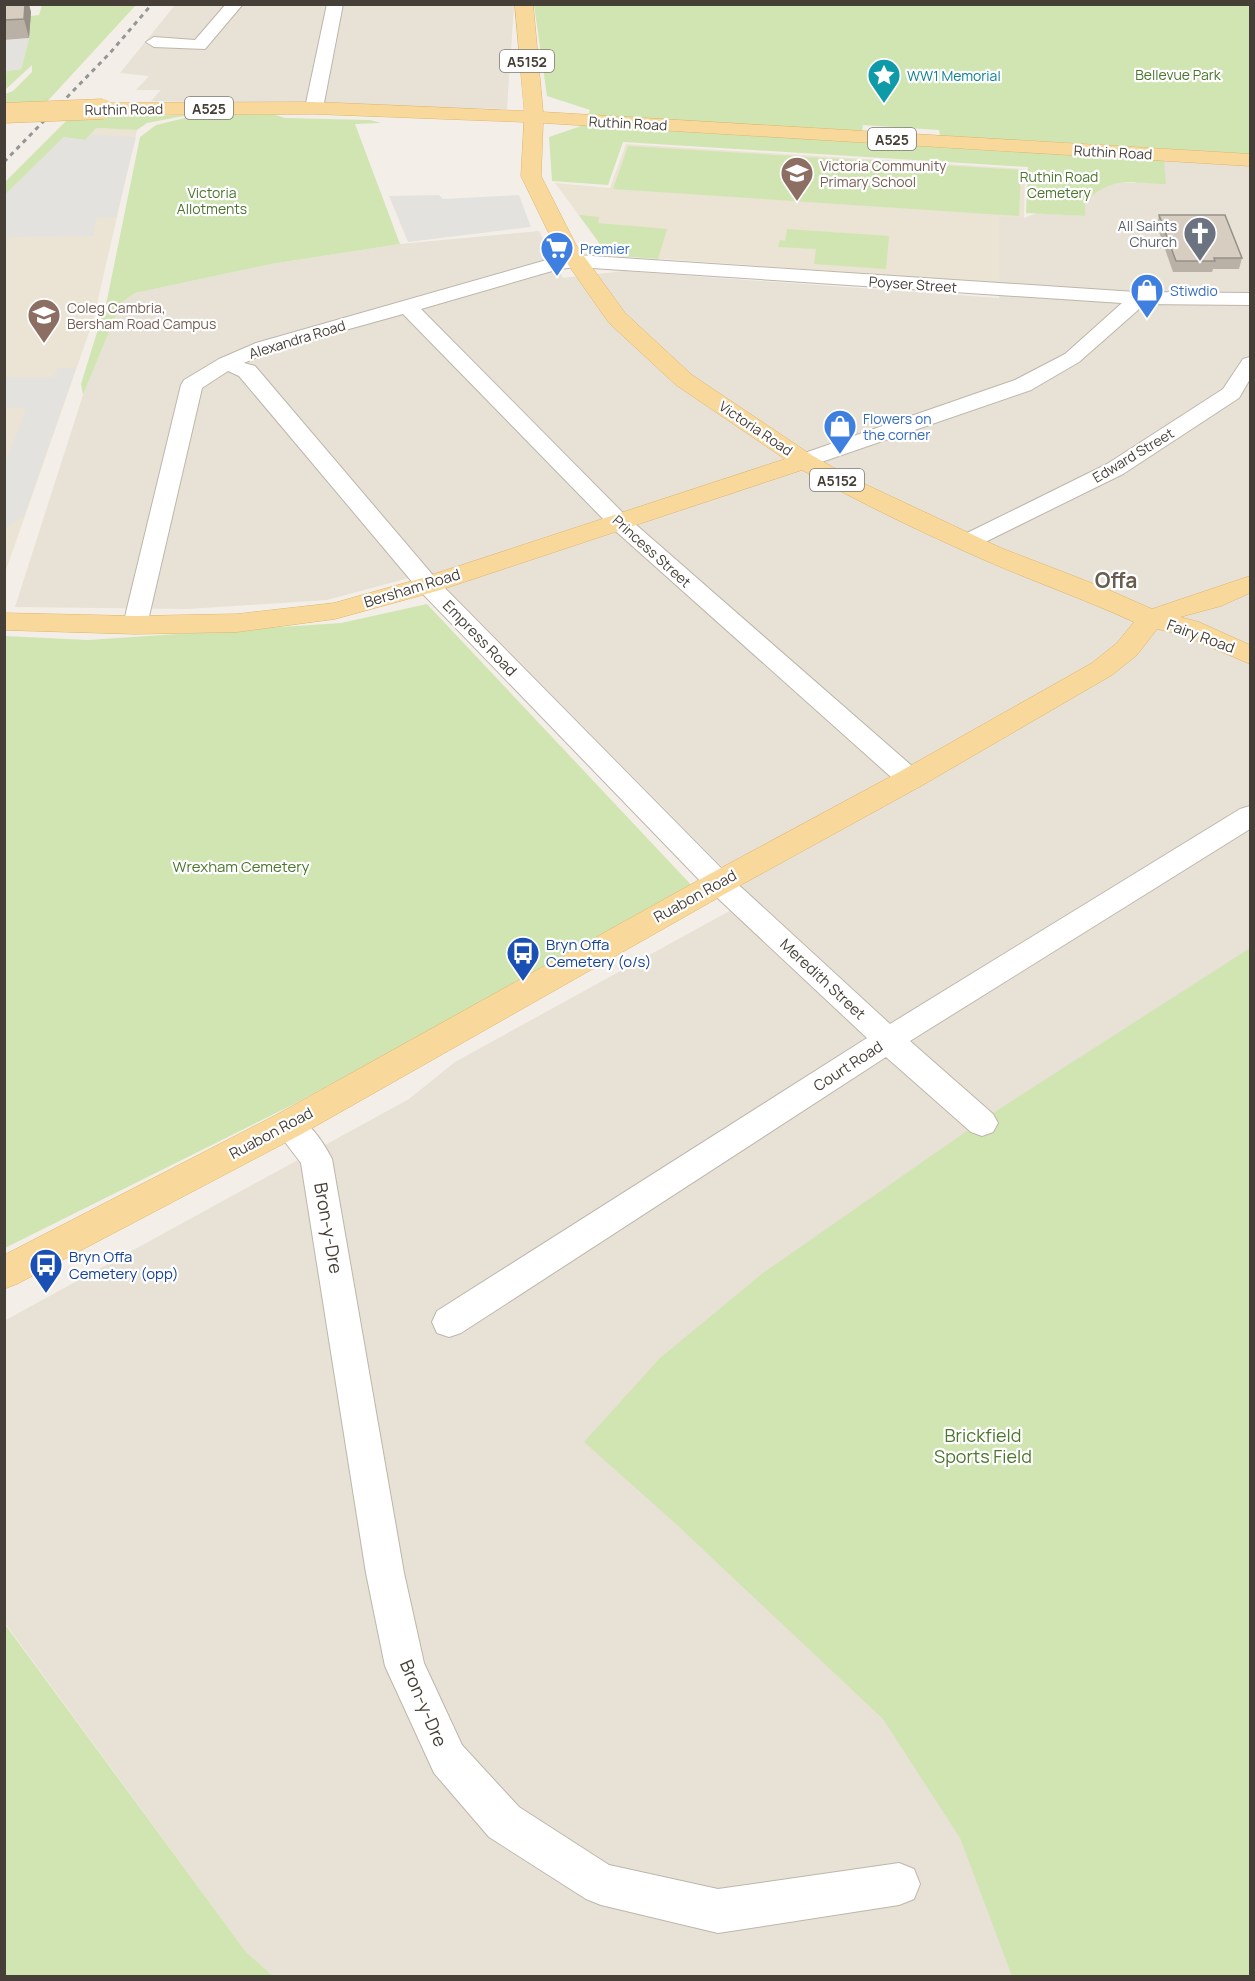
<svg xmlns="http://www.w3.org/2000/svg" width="1255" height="1981" font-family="Manrope,sans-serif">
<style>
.residential{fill:#e7e1d6}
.education{fill:#ebe3d3}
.green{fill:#d1e5b3}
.parking{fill:#e4e2df}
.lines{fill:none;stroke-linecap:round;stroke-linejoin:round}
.minor-casing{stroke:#beb6ab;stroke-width:2}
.major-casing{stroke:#ddb56c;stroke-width:1}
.minor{fill:#fff;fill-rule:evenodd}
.major{fill:#f9d99b;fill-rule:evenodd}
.rail{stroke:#969696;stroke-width:3;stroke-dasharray:4.5 4.5;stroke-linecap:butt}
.major-bridge-casing{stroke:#ddb56c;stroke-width:21;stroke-linecap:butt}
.major-bridge{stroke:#f9d99b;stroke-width:20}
.wall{fill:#b9b0a6}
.shaded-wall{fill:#969087}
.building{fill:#d7cdc1;stroke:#969087;stroke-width:1.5}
.labels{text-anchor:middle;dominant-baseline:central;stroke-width:4.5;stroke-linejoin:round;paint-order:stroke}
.shield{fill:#fff;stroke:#7e7973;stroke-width:1.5}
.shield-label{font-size:14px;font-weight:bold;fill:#463f37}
.far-park-label{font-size:14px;fill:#4c752d;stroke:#fff}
.far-culture-label{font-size:14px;fill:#0d838f;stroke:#fff;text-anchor:start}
.far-street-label{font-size:14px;fill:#463f37;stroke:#fff}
.far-education-label{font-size:14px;fill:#785e54;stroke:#fff;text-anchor:start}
.far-worship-label{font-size:14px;fill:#5b616d;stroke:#fff;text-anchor:end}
.far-shop-label{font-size:14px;fill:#366cbe;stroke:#fff;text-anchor:start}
.street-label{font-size:15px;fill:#463f37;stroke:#fff}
.park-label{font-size:15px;fill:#4c752d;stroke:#fff}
.transit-label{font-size:15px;fill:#164399;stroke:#fff;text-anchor:start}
.near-street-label{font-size:18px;fill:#463f37;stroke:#fff}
.near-park-label{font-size:18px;fill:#4c752d;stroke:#fff}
.district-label{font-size:21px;font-weight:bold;fill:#685d4f;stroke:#fff}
</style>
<rect width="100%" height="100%" fill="#f3efe8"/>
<path class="residential" d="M175 5H514L507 109 151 101 161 90H136L149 76 120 73Z
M1164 159 1250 164V1976H273L246 1952 5 1623 4 1321 409 1099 455 1062 753 898 431 572 327 600 188 609 15 607 83 395 121 303 135 293 271 264 400 244 539 231 563 278 623 271 999 298V216L1024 218 1037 213 1085 216V202L1097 190 1110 183H1135Z"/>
<path class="education" d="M75 127 137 130 93 321 5 573V195Z
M626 144 1025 169 1024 218 999 217V283L608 255 555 183 610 188Z"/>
<path class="green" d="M42 5H136L44 105 5 107V94L13 91 32 72V65L5 90 6 71 21 69 29 38 30 16 39 15Z
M534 5H1250V154L940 136 939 130 863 125 862 131 588 115 590 110 547 96Z
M189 115 147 123 137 130 96 128 85 140 64 137 5 195V182L69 118Z
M197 115H276L285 118 370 120 381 123 355 124 400 244 271 264 135 293 121 303 83 395 81 384 107 300 140 137 156 125Z
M584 125 1164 159 1166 184C1129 183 1113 175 1085 202V216L1026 213 1028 167 623 142 608 185 552 181 549 137Z
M628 146 1021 170 1019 216 613 189Z
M579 215 599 217 598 223 667 229 658 259 608 255Z
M787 229 889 236 886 269 814 264 816 249 778 247 780 240 785 241Z
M427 604 695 889 294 1104 5 1248V636L88 640 341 623Z
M1250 948V1976H1012L960 1838 883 1719 676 1524 584 1442 660 1358 763 1273 987 1117Z
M4 1623 246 1952 273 1976H5Z"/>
<path class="parking" d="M29 38 21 69 7 71 5 81V40Z
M90 135 136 137 116 217 96 218 93 236 9 237 5 247V195L64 137 85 140Z
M439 195 443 199 519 195 531 227 408 242 389 196Z
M58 368H76L24 516 5 528V465L26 408 5 407V377H54Z"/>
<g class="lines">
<defs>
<path id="minor" d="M226 4H243L205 49 154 47 146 42 154 37 195 40Z
M327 4H343L323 108 320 112H308L305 108Z
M577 255 1135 292 1250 293V305L1142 304 1138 310 1079 362 1031 390 804 468 796 466 793 461 796 456 1015 380 1065 354 1122 303 577 267 559 269 421 309 626 516 920 773 924 779 920 785 910 788 900 785 610 526 403 314 270 351 244 363 255 366 437 580 729 876 890 1024 1240 809 1250 806V829L910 1041 993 1114 998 1123 993 1132 982 1136 971 1132 886 1057 461 1333 449 1337 437 1333 432 1322 437 1311 867 1038 709 890 419 590 239 376 228 371 202 388 147 625 144 630 135 633 126 630 123 625 181 385 184 380 219 359 256 343 550 259Z
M1250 357V379L1239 398 1123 474 975 547 967 549 959 547 955 542 959 537 1107 464 1223 389 1243 359Z
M288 1112C307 1118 323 1141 332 1159L404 1573 424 1663 462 1745 519 1807 609 1865 718 1889 899 1863 914 1869 920 1884 914 1899 899 1905 718 1933 601 1905 586 1899 489 1837 434 1773 385 1666 366 1573 301 1163 272 1125 277 1116Z"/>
<path id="major" d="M515 4H533L543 112 1250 154V166L543 123 541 176 576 245 625 313 692 375 813 456 852 478 1001 548 1102 587 1152 609 1250 576V593L1221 606 1180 617 1199 622 1250 645V664L1180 634 1157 629 1137 655 1112 675 921 786 730 891 300 1135 17 1284 4 1289V1255L276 1115 708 875 899 772 1092 663 1117 643 1134 622C1084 599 1032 581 982 559 921 532 860 503 802 470L437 591 335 619 237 632 135 634 4 630V613L135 616 237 614 334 603 419 579 785 459 676 385 609 323 555 246 521 176 524 122 314 114 103 115 96 113 93 109 96 105 103 103 314 102 524 111Z"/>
</defs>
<use href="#minor" class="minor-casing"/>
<use href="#major" class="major-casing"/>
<use href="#minor" class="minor"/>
<use href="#major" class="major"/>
<path class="rail" d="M4 162 110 53 152 4"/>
<defs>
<path id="major-bridge" d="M4 113 103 109"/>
</defs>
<use href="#major-bridge" class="major-bridge-casing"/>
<use href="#major-bridge" class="major-bridge"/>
</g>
<path class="wall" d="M4 4 31 12 29 38 4 40Z
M1159 215 1242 258 1239 269H1213L1212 272H1173L1157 226Z"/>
<path class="shaded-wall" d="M25 4H29L31 12 29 38 24 19Z"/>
<path class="building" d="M4 4H25L24 19 4 20Z
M1159 215H1225L1242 258H1214L1215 261H1176Z"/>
<defs>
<symbol id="sight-pin" viewBox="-11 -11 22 30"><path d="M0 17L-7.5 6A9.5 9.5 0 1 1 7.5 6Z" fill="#0f9aa8" stroke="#fff"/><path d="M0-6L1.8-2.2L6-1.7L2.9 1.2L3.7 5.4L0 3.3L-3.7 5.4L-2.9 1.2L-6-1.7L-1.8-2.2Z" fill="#fff"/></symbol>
<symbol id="school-pin" viewBox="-11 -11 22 30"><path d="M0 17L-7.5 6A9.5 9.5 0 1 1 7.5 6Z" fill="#8d6e63" stroke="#fff"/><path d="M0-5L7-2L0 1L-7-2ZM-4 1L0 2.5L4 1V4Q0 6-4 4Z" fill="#fff"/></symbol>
<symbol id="church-pin" viewBox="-11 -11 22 30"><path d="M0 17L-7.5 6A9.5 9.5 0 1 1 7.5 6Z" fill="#6b7280" stroke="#fff"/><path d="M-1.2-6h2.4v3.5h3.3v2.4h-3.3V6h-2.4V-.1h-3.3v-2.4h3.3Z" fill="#fff"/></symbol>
<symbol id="supermarket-pin" viewBox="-11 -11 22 30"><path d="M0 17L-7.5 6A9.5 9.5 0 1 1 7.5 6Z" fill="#3f7fe0" stroke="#fff"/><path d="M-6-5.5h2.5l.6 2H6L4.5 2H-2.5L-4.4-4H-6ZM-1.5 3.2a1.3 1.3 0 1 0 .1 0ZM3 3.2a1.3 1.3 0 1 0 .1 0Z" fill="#fff"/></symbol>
<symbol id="shop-pin" viewBox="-11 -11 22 30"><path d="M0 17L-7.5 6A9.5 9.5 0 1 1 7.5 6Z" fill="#3f7fe0" stroke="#fff"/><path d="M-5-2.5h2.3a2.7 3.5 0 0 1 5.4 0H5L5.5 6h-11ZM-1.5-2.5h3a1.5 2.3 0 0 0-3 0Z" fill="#fff"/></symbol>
<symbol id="university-pin" viewBox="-11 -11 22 30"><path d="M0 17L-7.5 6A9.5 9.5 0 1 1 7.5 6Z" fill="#8d6e63" stroke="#fff"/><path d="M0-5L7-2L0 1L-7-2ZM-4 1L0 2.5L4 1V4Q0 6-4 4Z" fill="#fff"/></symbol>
<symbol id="bus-pin" viewBox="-11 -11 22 30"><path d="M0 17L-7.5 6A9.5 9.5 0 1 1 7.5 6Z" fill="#1a4fb4" stroke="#fff"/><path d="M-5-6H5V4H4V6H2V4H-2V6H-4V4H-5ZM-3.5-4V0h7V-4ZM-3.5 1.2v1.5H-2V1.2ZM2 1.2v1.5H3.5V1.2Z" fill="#fff"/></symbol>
</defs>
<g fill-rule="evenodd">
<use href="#sight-pin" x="865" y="56" width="38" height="52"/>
<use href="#school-pin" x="778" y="154" width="38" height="52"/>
<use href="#church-pin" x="1181" y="214" width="38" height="52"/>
<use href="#supermarket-pin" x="538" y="229" width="38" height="52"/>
<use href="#shop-pin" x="1128" y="271" width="38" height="52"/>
<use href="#university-pin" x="25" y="296" width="38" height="52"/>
<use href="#shop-pin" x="821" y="407" width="38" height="52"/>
<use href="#bus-pin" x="504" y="934" width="38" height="52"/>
<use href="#bus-pin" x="27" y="1246" width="38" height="52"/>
</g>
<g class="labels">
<g class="shield">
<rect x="500" y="50" width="54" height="22" rx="4.5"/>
<rect x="185" y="97" width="48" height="22" rx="4.5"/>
<rect x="868" y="128" width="48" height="22" rx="4.5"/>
<rect x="810" y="469" width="54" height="22" rx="4.5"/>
</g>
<g class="shield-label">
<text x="527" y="61">A5152</text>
<text x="209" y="108">A525</text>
<text x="892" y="139">A525</text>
<text x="837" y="480">A5152</text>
</g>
<g class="far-park-label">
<text x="1178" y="74">Bellevue Park</text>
<text x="1059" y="176">Ruthin Road<tspan x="1059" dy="16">Cemetery</tspan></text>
<text x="212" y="192">Victoria<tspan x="212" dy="16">Allotments</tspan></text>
</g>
<g class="far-culture-label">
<text x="907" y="75">WW1 Memorial</text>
</g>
<g class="far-street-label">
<text transform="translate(124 109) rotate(-1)">Ruthin Road</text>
<text transform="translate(628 123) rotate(3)">Ruthin Road</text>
<text transform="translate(1113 152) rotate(3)">Ruthin Road</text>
<text transform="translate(913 284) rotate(4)">Poyser Street</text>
<text transform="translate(297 339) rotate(-17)">Alexandra Road</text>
<text transform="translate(756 428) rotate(34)">Victoria Road</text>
<text transform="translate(1133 455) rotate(-31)">Edward Street</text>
<text transform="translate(652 551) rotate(42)">Princess Street</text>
</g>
<g class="far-education-label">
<text x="820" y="165">Victoria Community<tspan x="820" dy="16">Primary School</tspan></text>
<text x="67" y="307">Coleg Cambria,<tspan x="67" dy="16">Bersham Road Campus</tspan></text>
</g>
<g class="far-worship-label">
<text x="1177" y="225">All Saints<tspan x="1177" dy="16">Church</tspan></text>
</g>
<g class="far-shop-label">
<text x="580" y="248">Premier</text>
<text x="1170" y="290">Stiwdio</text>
<text x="863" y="418">Flowers on<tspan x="863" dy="16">the corner</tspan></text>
</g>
<g class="street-label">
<text transform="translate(412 588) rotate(-17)">Bersham Road</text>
<text transform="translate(1201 636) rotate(20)">Fairy Road</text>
<text transform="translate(480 638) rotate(46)">Empress Road</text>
<text transform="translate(695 896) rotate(-29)">Ruabon Road</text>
<text transform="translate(823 979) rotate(43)">Meredith Street</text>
<text transform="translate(848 1066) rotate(-33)">Court Road</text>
<text transform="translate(271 1133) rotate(-28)">Ruabon Road</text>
</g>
<g class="park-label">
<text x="241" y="866">Wrexham Cemetery</text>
</g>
<g class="transit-label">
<text x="546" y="944">Bryn Offa<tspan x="546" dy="17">Cemetery (o/s)</tspan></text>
<text x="69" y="1256">Bryn Offa<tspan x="69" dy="17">Cemetery (opp)</tspan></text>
</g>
<g class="near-street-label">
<text transform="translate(329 1228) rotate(80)">Bron-y-Dre</text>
<text transform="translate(424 1703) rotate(67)">Bron-y-Dre</text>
</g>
<g class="near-park-label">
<text x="983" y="1435">Brickfield<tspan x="983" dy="21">Sports Field</tspan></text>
</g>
<g class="district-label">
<text x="1116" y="580">Offa</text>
</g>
</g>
<rect width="1255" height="1981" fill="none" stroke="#463f37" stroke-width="12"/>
</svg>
